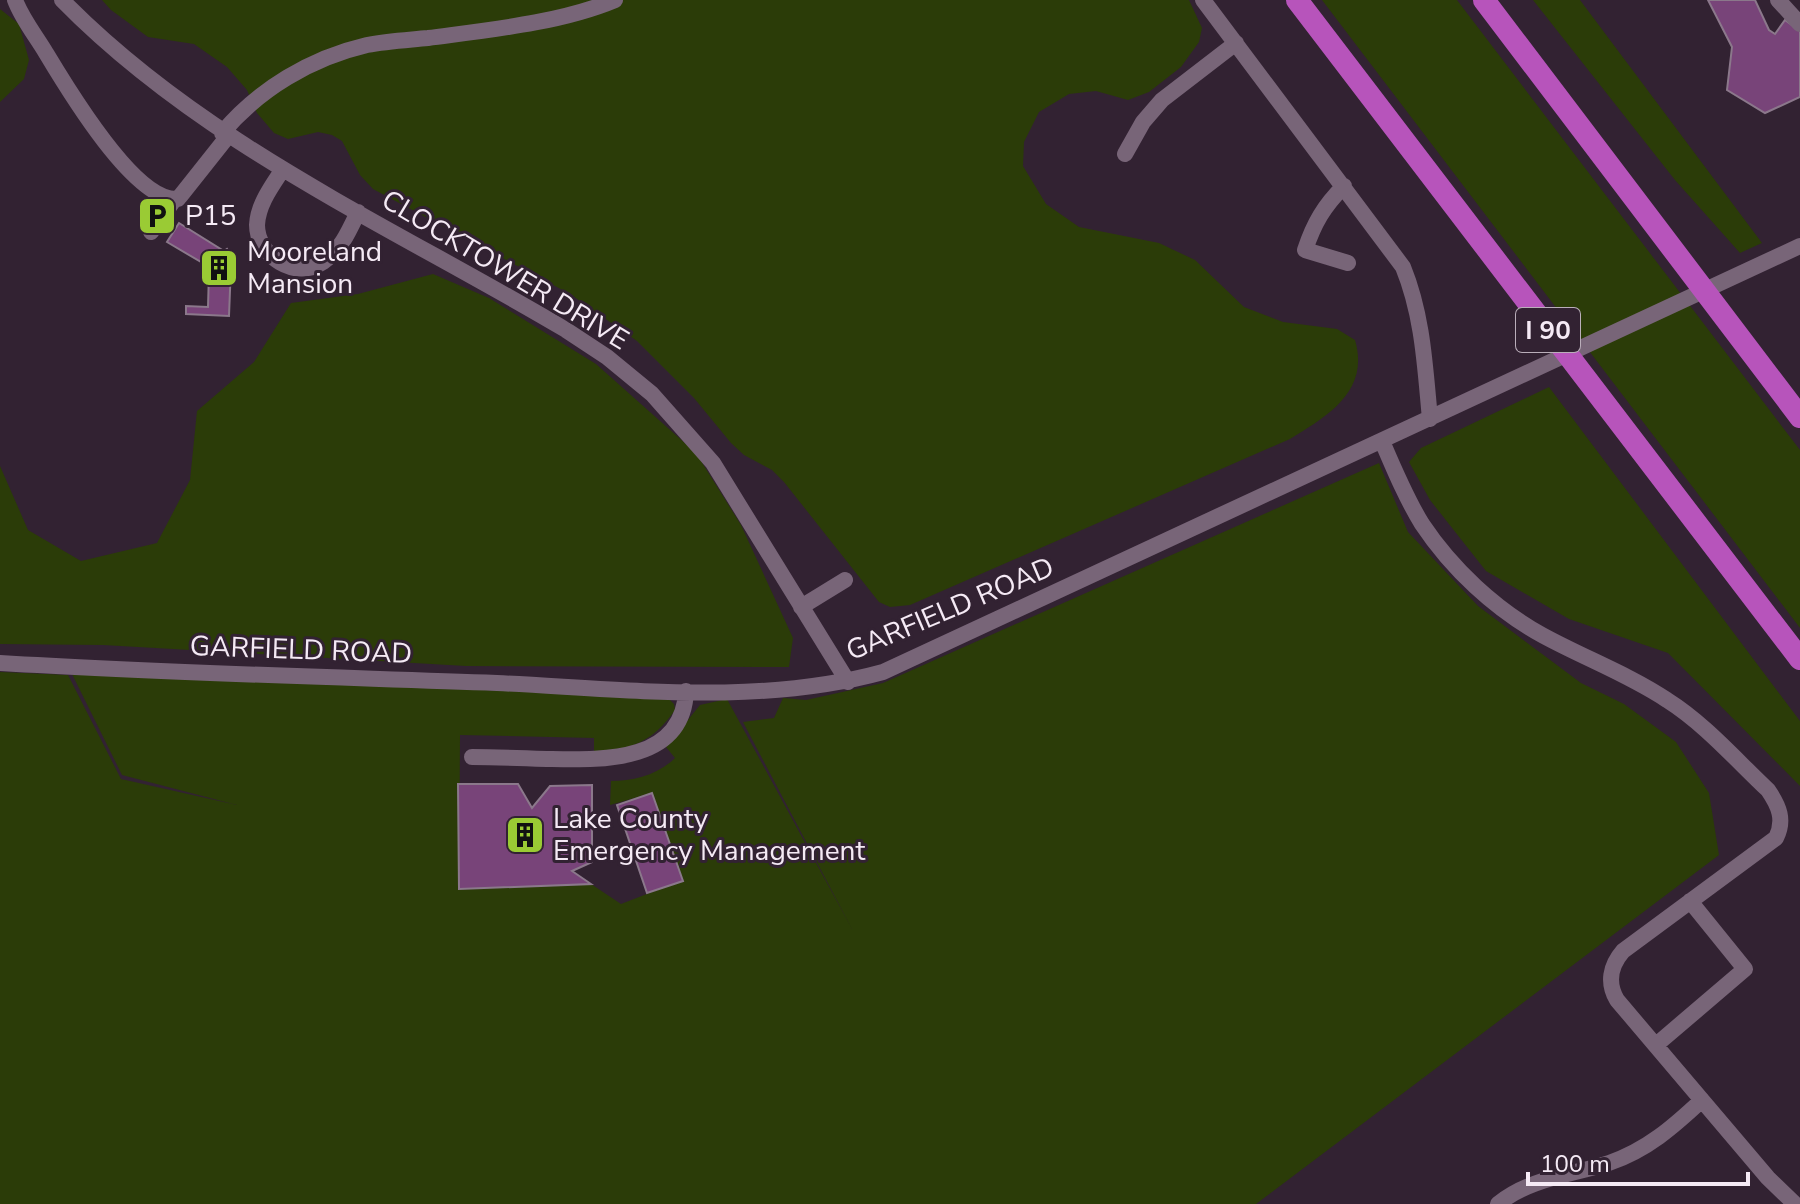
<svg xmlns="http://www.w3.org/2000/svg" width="1800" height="1204" font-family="'Nunito Sans',sans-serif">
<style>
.green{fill:#2b3c08}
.building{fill:#784479;stroke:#8b788b;stroke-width:2}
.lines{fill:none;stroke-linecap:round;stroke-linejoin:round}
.minor{stroke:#786578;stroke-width:16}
.highway{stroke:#b754bb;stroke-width:22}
.labels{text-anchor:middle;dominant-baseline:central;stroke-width:6;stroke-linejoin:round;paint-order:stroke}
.shield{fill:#322232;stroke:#baaeba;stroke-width:2}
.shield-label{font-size:26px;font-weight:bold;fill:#f5eaf5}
.poi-label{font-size:28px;fill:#f5eaf5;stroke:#322232;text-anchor:start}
.street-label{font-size:28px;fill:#f5eaf5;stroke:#322232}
</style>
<rect width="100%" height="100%" fill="#322232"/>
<path class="green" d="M102 0H1189L1202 28 1199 42 1181 67 1149 92 1128 100 1096 91 1069 94 1039 112 1024 142 1023 166 1046 204 1079 227 1159 243 1195 260 1244 307 1283 322 1337 329 1355 340C1370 391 1328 416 1290 439L910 605 890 607 879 602 784 482 772 470 744 455 731 443 694 398 637 341 570 294 373 189 360 175 342 141 332 135 318 132 288 139 274 133 257 113 247 90 227 67 194 44 148 37 111 10Z
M1322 0H1457L1800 450V628Z
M1533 0H1580L1762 243 1740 253 1675 180Z
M0 9 19 24 29 60 24 79 0 102Z
M433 274 489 298 596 364 696 453 741 525 793 638 789 667 466 666 103 645 0 644V466L28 530 81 561 157 543 190 480 197 411 254 362 291 303 358 294Z
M1549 387 1800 721V786L1668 653 1569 619 1486 571 1430 500 1409 462 1421 448Z
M1379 463 1408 532 1478 606 1581 683 1624 704 1676 742 1709 793 1719 855 1256 1204H0V672L68 675 121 779 237 805 122 775 72 674 667 697 674 704 675 710C653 742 631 749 594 754V738L460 735 459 889 591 884 621 904 683 880 652 793 610 805 611 781C633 781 658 775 675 758L666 747 700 705 727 699 852 929 743 722 774 718 783 698 806 700 883 683Z"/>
<path class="building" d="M1708 0H1755L1769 30 1775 34 1785 20 1800 31V97L1765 113 1727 90 1732 47Z
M179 223 224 251 227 249 236 263 231 265 229 316 186 314V306L208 307 209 271 206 265 167 242Z
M458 784H518L532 808 550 786 592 785V862L572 871 591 884 459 889Z
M652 793 683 881 647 893 617 805Z"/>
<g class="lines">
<path class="minor" d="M15 0C22 19 36 36 46 53 67 88 135 202 178 199L228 136
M62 0C204 145 393 227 566 330L607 357 652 394 713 463 848 682
M1203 0 1403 267C1423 316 1425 367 1430 419
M1778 0 1800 24
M222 133C259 89 311 58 367 45 387 41 408 40 428 38 488 30 560 23 615 0
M1125 154 1143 122 1162 100 1236 43
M283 169C272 186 258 204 257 225 257 256 296 281 323 262 341 250 349 231 358 212
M1344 186C1324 206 1314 223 1305 250L1348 263
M151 232 174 200
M1382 441C1394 469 1406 498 1422 524 1452 569 1495 609 1542 635 1584 658 1628 674 1667 700 1705 724 1736 760 1768 790 1779 806 1785 820 1776 838L1623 951C1610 966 1607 983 1617 1000L1768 1178 1795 1204
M801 607 845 580
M0 663C165 673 331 677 497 683 624 689 759 706 883 672L1800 246
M472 757C497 757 522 758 547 759 600 760 683 764 686 691
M1656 1045 1745 969 1690 901
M1498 1204C1530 1178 1572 1175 1609 1163 1647 1150 1673 1127 1702 1100"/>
<path class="highway" d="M1297 0 1800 659
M1484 0 1800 417"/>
</g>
<defs>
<symbol id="parking-square" viewBox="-11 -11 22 22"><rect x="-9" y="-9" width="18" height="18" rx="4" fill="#9acb34" stroke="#322232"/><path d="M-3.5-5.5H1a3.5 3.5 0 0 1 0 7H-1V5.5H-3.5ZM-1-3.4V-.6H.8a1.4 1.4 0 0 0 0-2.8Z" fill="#111"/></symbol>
<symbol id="building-square" viewBox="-11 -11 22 22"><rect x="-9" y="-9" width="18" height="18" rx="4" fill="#9acb34" stroke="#322232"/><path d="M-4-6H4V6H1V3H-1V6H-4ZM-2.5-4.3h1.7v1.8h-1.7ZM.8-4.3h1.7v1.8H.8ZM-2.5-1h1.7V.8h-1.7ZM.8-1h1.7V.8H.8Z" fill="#111"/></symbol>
</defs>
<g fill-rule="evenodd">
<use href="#parking-square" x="135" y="194" width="44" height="44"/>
<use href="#building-square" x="197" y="246" width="44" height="44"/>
<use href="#building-square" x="503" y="813" width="44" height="44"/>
</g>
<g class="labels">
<rect class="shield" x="1516" y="308" width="64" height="44" rx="6"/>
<g class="shield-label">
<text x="1548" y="330">I 90</text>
</g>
<g class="poi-label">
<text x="185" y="216">P15</text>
<text x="247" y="252">Mooreland<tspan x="247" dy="32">Mansion</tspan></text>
<text x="553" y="819">Lake County<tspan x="553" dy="32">Emergency Management</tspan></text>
</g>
<g class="street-label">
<text transform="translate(505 270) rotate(31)">CLOCKTOWER DRIVE</text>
<text transform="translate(950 609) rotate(-23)">GARFIELD ROAD</text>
<text transform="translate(301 650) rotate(2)">GARFIELD ROAD</text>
</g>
</g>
<path d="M1528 1172v12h220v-12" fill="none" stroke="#f5eaf5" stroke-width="4"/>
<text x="1540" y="1172" font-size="24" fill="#f5eaf5" stroke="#322232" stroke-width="6" paint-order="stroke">100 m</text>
</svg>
